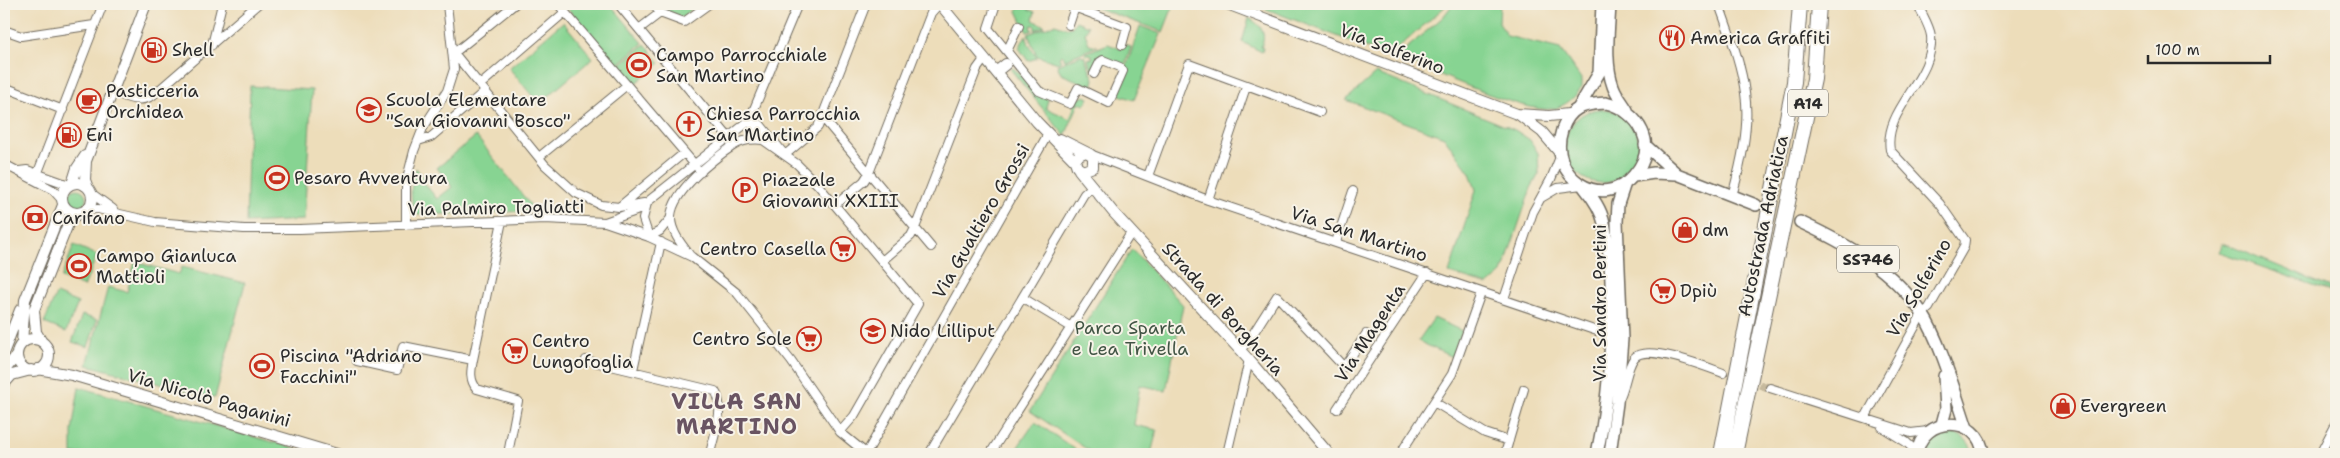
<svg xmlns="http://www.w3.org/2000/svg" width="2340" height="458" font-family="'Shantell Sans',sans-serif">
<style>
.green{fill:#87d492;stroke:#59805e}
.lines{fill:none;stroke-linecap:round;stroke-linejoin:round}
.street-tunnel{stroke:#c6b99d;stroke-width:8;stroke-dasharray:8 4;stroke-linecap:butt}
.street-casing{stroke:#6f695d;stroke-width:10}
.secondary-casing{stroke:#6f695d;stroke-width:12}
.primary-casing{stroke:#6f695d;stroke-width:14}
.highway-casing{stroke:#6f695d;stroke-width:16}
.street{stroke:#fff;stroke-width:8}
.secondary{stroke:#fff;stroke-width:10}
.primary{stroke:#fff;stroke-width:11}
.highway{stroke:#fff;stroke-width:14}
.labels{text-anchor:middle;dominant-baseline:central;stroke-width:4;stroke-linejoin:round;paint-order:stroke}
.shield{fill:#f7f3e8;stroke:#686764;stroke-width:1}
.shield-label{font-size:16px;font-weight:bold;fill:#2b2b2b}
.poi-label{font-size:18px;fill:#2b2b2b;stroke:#f7f3e8;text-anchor:start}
.street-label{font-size:18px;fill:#2b2b2b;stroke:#f7f3e8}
.park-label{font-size:18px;fill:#425545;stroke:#f7f3e8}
.district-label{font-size:22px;font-weight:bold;letter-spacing:1px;fill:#695462;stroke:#f7f3e8}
</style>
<rect width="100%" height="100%" fill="#f7f3e8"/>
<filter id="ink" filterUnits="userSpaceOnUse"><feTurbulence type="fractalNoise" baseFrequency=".02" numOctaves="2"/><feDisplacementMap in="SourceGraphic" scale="10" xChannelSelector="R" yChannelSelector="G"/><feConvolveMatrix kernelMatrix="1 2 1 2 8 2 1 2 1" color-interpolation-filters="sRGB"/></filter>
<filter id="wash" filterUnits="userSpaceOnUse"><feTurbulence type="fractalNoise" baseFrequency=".0096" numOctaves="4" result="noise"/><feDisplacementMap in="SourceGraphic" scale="20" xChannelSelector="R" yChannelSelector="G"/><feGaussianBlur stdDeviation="1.12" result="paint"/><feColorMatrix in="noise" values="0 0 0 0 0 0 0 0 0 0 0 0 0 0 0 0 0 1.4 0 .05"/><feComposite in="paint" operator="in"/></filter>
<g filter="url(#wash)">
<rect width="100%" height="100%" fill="#edddba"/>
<path class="green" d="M564 4H610L643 43 616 66Z
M658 4H698L681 18 662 8Z
M1086 4H1174L1163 32Z
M1253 4H1448L1389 56Z
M1453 4H1500L1499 23 1507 36 1560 49 1582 80V87C1576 97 1564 107 1552 109 1525 114 1428 69 1398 57L1400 54 1443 17Z
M1020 5 1035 12 1033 20 1045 26 1035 30V25H1032L1030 28 1033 30 1027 32 1017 11Z
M1249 18C1262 26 1267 33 1261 47L1263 48 1262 52 1242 42Z
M1076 21 1088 26 1085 33 1089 44 1097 46 1064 60V57L1061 55 1059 58 1061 61 1058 63 1037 56 1028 34 1055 24 1067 28 1072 27Z
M563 22 593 58 539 104 509 68Z
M1140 26 1161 34 1134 100 1117 94Z
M1026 35 1029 45 1037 58 1028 61 1019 48Z
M645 44 660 63 632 86 617 67Z
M1108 44 1121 49 1126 45 1131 47 1124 67 1106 59 1093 71 1088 61 1089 58 1092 59V55L1088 54 1086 56 1085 53Z
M1081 55 1084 56 1094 79 1092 87 1061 74 1057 65Z
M1013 68 1048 99 1046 108 1070 119 1077 99 1085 96 1089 98 1085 105 1079 103 1065 136 1011 70Z
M1376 73 1515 130 1530 140 1538 153 1539 174 1531 188 1502 273 1488 285 1449 273 1476 190 1470 173 1444 137 1346 100Z
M250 86 312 90 304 220 246 223Z
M1565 146a37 37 0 1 1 74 0a37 37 0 1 1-74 0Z
M476 136 535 211 417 215C408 199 411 184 416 168L424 178 422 180 437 199 452 187 437 168Z
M68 198a9 9 0 1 1 18 0a9 9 0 1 1-18 0Z
M2223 243 2336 290V293L2219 252Z
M74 245 97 255 84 287 61 278Z
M1132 249 1183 305 1166 391 1140 385 1134 425 1157 430 1151 454H1094L1030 411Z
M135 262 179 274 182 267 245 283 215 398 87 365 108 287 127 292Z
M56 294 78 303 66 332 44 323Z
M82 315 97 320 88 347 72 342Z
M1434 318 1462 331 1452 357 1418 341Z
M79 387 315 454H72V431Z
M1035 422 1082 454H1013Z
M1945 433C1960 432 1970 440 1973 454H1926L1934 439Z"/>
</g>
<g filter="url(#ink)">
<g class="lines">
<path class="street-tunnel" d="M1748 381 1770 388"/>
<defs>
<path id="street" d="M558 4 701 172
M618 4 735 145
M653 4 660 13
M996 4 988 28 1039 91 1070 104 1078 88 1109 103 1123 71 1120 67 1103 60 1100 62 1094 74
M1066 4 1127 27 1122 45
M1719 4C1729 33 1741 62 1745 93 1750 126 1741 164 1732 196
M1069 25 1075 7
M639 29 660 13 684 22 709 4
M4 30 21 36 94 25
M212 45 222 4
M1007 51 1019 26
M454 53 545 165 576 193 601 205 619 207 644 203
M454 53 515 4
M480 85 565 12
M4 87 63 110
M113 92C127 97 137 104 152 96L258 4
M823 118 931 247
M749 121 763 140 797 164 818 185 918 304 854 416 840 432
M749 121 760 124 784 154
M418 141 431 137 485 91
M1090 154 1208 200 1597 331
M785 155 818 127 866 4
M539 157 627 85
M4 164 53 190 62 200
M19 171 27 170 69 185
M1148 176 1189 64 1320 112
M35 180 103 4
M91 193 113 209
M1541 198 1558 188 1582 185
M1208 200 1246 87
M840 201 864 181 869 173 931 13 939 4
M647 203 643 219 649 237
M619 207 684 153
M86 210 98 209 155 222 244 229H300L545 219 605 222 649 237 692 257 737 293 791 361 840 432 867 454
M605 222 636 211 749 121 798 4
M406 225V182L414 151 423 128 447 91 454 69 447 4
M649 237 660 231 671 218
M1336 242 1353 191
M689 254C681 244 670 230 671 216 673 191 713 159 733 146 742 140 754 139 763 140
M882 261 911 236 915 228 977 69 985 58
M1023 298 1071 327
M1504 299 1533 212 1551 179 1560 157
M1240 350 1249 340 1277 296 1344 367 1366 334
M473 360C471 370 469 380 477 389L518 401 508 454
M586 360 715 391C726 407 713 437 710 454
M357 361 397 370 403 346 473 360 502 221
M633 370 661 242
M1770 388 1911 433 1928 431
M1619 399C1626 386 1626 369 1634 358 1645 343 1707 367 1723 373
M1434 402 1485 433 1509 441
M1337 409 1427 273
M1865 418 1922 314 1929 308 1964 247 1965 240 1940 204 1890 150C1883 109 1935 79 1931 36 1930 27 1923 16 1919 7L1921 4
M1882 427 1906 442 1917 452
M866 454 1048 134
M929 454 1084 194 1093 186
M990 454 1131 233
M1227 454 1249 360
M1400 454 1452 374 1481 293
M1505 454 1524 389
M2320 454 2336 423"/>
<path id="secondary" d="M940 4 1037 122 1075 161
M1227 4 1517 114 1549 116 1569 114
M996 72 1006 64
M1518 114 1542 132 1559 152
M1060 139 1090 154 1093 157V167L1083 171 1077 167 1075 161 1079 155 1086 152
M1079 170 1113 212 1249 360 1329 454
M62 198a15 15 0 1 1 30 0a15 15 0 1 1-30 0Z
M72 184 77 168 85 156
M88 188 85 180 86 161 146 4
M17 355a16 16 0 1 1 32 0a16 16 0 1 1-32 0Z
M42 342 36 332 34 310 68 224 78 213
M22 343 25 300 63 205
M4 351 20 310
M38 369 72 375 337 454
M4 371 17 355
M4 384 12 375 31 370"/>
<path id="primary" d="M1610 4C1609 30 1604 61 1613 86 1616 95 1623 103 1627 110
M1606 103C1639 111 1660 146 1634 175 1602 213 1547 176 1562 130 1570 107 1583 104 1606 103Z
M1579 107 1599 73 1602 4
M1645 145 1677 174 1756 205
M1634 176 1654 173 1677 174
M1584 187C1593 198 1601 209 1604 223 1618 288 1611 389 1597 454
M1800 222C1847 244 1892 269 1922 313 1940 340 1956 396 1967 428
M1942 424 1946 409 1944 376
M1610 454 1617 403 1622 339 1617 222 1618 204 1625 183
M1917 454C1921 415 1980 414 1983 454"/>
<path id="highway" d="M1721 454 1794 82 1800 4
M1735 454 1814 79 1819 4"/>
</defs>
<use href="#street" class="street-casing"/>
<use href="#secondary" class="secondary-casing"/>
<use href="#primary" class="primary-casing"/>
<use href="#highway" class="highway-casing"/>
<use href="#street" class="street"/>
<use href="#secondary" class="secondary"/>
<use href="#primary" class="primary"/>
<use href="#highway" class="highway"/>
</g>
</g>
<defs>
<symbol id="restaurant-ring" viewBox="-11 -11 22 22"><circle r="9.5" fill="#f7f3e8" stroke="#c8321e" stroke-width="1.5"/><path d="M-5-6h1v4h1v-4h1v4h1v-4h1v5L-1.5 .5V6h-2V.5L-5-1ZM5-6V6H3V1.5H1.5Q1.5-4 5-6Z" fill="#c8321e"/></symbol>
<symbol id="fuel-ring" viewBox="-11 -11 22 22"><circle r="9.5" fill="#f7f3e8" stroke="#c8321e" stroke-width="1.5"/><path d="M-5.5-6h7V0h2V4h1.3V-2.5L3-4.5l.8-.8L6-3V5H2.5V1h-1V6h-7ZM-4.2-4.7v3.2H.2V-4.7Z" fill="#c8321e"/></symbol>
<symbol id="stadium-ring" viewBox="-11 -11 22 22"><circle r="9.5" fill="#f7f3e8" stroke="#c8321e" stroke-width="1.5"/><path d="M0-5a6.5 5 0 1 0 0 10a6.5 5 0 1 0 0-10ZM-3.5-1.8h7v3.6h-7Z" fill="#c8321e"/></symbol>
<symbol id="cafe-ring" viewBox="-11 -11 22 22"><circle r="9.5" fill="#f7f3e8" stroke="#c8321e" stroke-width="1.5"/><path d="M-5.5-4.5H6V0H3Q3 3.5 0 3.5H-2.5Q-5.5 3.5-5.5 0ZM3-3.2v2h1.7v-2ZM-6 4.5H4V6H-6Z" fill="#c8321e"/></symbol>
<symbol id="school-ring" viewBox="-11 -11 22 22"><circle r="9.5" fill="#f7f3e8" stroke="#c8321e" stroke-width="1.5"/><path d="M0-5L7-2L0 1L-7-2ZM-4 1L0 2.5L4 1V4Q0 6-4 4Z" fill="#c8321e"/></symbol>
<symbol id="church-ring" viewBox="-11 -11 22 22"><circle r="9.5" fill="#f7f3e8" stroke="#c8321e" stroke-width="1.5"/><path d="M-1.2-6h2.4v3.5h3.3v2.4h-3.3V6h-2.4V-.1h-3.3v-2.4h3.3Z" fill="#c8321e"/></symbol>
<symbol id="parking-ring" viewBox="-11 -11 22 22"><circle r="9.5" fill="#f7f3e8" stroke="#c8321e" stroke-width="1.5"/><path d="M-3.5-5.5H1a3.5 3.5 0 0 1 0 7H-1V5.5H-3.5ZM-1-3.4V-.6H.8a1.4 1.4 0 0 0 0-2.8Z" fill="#c8321e"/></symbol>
<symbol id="bank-ring" viewBox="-11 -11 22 22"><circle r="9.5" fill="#f7f3e8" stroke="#c8321e" stroke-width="1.5"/><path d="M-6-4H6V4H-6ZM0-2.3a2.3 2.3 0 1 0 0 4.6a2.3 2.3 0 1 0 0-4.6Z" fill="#c8321e"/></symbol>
<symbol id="shop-ring" viewBox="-11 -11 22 22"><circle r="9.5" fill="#f7f3e8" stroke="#c8321e" stroke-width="1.5"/><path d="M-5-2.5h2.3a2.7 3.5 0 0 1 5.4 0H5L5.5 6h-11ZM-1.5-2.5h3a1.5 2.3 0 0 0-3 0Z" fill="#c8321e"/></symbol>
<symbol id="supermarket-ring" viewBox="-11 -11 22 22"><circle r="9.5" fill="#f7f3e8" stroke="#c8321e" stroke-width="1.5"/><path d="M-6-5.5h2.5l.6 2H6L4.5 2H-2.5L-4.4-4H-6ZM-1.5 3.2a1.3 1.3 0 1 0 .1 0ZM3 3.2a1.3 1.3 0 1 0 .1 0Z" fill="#c8321e"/></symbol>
</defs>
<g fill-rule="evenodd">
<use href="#restaurant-ring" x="1658" y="24" width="28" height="28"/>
<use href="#fuel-ring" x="140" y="36" width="28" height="28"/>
<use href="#stadium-ring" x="625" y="51" width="28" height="28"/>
<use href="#cafe-ring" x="75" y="87" width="28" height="28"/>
<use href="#school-ring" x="355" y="96" width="28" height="28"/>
<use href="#church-ring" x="675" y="110" width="28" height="28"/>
<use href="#fuel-ring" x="55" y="121" width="28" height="28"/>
<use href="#stadium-ring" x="263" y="164" width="28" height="28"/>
<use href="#parking-ring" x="731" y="176" width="28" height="28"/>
<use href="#bank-ring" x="21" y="204" width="28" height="28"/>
<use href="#shop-ring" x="1671" y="216" width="28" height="28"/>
<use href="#supermarket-ring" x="829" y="235" width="28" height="28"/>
<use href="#stadium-ring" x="65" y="252" width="28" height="28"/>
<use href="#supermarket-ring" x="1649" y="277" width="28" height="28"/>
<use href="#school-ring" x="859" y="317" width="28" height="28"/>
<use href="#supermarket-ring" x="795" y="325" width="28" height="28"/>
<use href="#supermarket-ring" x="501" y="337" width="28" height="28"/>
<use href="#stadium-ring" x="248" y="352" width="28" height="28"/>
<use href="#shop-ring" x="2049" y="392" width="28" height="28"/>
</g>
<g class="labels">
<g class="shield">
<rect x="1788" y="89.5" width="40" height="27" rx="4"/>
<rect x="1837" y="245.5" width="62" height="27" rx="4"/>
</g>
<g class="shield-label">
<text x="1808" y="103">A14</text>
<text x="1868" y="259">SS746</text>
</g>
<g class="poi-label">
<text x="1690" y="38">America Graffiti</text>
<text x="172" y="50">Shell</text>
<text x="656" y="55">Campo Parrocchiale<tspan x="656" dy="21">San Martino</tspan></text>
<text x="106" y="91">Pasticceria<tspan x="106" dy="21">Orchidea</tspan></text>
<text x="386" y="100">Scuola Elementare<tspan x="386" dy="21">"San Giovanni Bosco"</tspan></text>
<text x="706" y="114">Chiesa Parrocchia<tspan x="706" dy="21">San Martino</tspan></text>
<text x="86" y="135">Eni</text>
<text x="294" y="178">Pesaro Avventura</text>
<text x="762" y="180">Piazzale<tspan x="762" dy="21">Giovanni XXIII</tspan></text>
<text x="52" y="218">Carifano</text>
<text x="1702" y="230">dm</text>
<text x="826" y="249" text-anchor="end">Centro Casella</text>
<text x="96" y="256">Campo Gianluca<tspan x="96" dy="21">Mattioli</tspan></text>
<text x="1680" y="291">Dpiù</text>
<text x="890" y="331">Nido Lilliput</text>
<text x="792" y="339" text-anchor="end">Centro Sole</text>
<text x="532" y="341">Centro<tspan x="532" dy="21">Lungofoglia</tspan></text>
<text x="280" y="356">Piscina "Adriano<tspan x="280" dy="21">Facchini"</tspan></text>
<text x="2080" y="406">Evergreen</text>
</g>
<g class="street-label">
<text transform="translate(1392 49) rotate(21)">Via Solferino</text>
<text transform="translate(496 208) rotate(-1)">Via Palmiro Togliatti</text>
<text transform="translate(981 221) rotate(-60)">Via Gualtiero Grossi</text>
<text transform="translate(1763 226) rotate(-78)">Autostrada Adriatica</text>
<text transform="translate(1359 234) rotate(18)">Via San Martino</text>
<text transform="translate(1919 288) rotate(-60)">Via Solferino</text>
<text transform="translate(1600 303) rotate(-90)">Via Sandro Pertini</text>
<text transform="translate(1223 309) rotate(48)">Strada di Borgheria</text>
<text transform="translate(1370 333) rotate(-57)">Via Magenta</text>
<text transform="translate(209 398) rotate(16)">Via Nicolò Paganini</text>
</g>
<g class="park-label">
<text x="1130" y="328">Parco Sparta<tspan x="1130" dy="21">e Lea Trivella</tspan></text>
</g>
<g class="district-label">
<text x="737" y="401">VILLA SAN<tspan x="737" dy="25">MARTINO</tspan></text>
</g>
</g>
<rect width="2340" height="458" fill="none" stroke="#f7f3e8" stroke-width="20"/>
<path d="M2148 55v8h122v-8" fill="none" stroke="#2b2b2b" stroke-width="2.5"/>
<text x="2155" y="55" font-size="15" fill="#2b2b2b" stroke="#f7f3e8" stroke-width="4" paint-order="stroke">100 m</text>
</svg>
